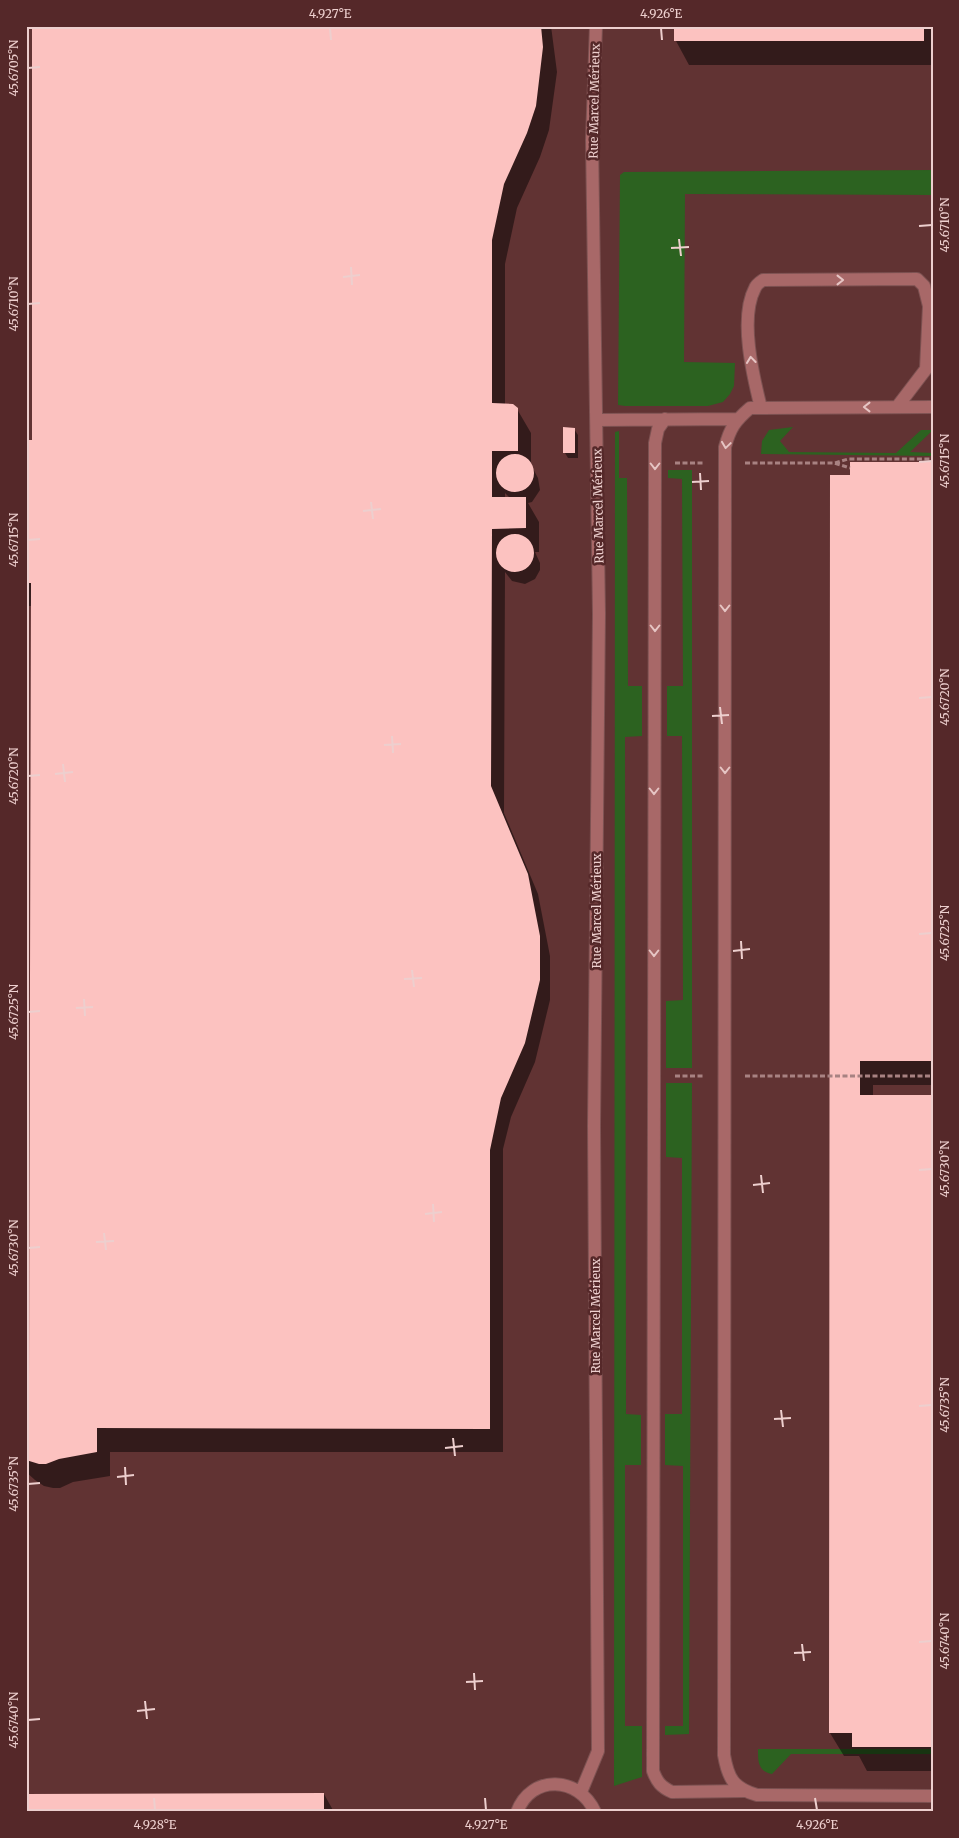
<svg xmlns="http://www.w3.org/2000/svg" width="959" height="1838" font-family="Merriweather,serif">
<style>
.green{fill:#2c6220}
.shadow{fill:#0007;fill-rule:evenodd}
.building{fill:#fcc2c0}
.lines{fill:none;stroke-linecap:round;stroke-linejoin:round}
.minor-casing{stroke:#7d5252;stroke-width:14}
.path{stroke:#a88282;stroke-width:3;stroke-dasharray:5 2.5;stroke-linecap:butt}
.minor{stroke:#a86868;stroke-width:12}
.oneway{stroke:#e6c5c4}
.ticks{fill:none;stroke:#edcfce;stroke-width:2}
.labels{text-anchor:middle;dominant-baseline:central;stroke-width:5;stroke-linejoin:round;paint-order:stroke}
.street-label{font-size:12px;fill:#edcfce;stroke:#552829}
.neatline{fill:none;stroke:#edcfce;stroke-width:2}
.ticks-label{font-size:12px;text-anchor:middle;fill:#edcfce}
</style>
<rect width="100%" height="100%" fill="#613333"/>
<path class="green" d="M933 170V195L685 194 684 362 735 363 734 386 730 394 723 402 708 406H625L618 405 620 175 624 172Z
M793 427 780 441 789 452 896 453 921 430H933L910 452 933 453V456L761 454 762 441 769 430Z
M619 431V478H627L628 686H642V736L625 737 626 1414 641 1415V1465H625V1726H642V1777L614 1786 615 432Z
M668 470H692V1068H666V1001L683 1000 682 736H667V686H683L682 479 668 478Z
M666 1083H692L689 1734 665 1735V1726H683V1466L665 1465V1414H682V1158L666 1157Z
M758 1749H933V1754H791L772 1774C758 1771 758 1762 758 1749Z"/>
<path class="shadow" d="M34 26H551L557 72 549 130 540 157 517 208 505 264V405L517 409 531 433V465L538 478 540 490 532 502 528 503 539 522V552H535L540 563V570L535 579 525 584 512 581 505 572 504 813 538 894 550 956V1000L535 1062 511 1117 503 1149V1452H110V1476L73 1482 60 1488H53L44 1486 35 1480 26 1472V1378H31L32 606H26V442H33ZM505 493 511 499H505Z
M676 26H933V65H689L676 41Z
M574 429 578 435V458H568L565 453Z
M933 463V1085H873V1096H933V1771H867L859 1756H844L830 1733 852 476Z
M324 1794 334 1812H26Z"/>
<path class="building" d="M32 26H541L543 47 536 106 527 133 504 184 492 240V403L513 404 518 408V451H492V497H526V528L492 529 491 786 528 874 540 936V980L525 1043 501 1098 490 1150V1429L97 1428V1452L59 1459 46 1464H39L26 1460V1377H29L31 583H26V440H32Z
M674 26H924V41H674Z
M563 427 575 428V453H563Z
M496 473a19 19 0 1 1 38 0a19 19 0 1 1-38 0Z
M850 462H933V1061H860V1095H933V1747H852V1733H829L830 475H850Z
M496 553a19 19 0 1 1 38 0a19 19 0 1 1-38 0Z
M324 1793V1812H26V1794Z"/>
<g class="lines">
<defs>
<path id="minor" d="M933 407 750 408C735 421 730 428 725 447L724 1755C728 1778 733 1788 757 1795L933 1796
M761 408C753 376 739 318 755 288 756 285 760 282 763 280L917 279 924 286 929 306 926 369 897 407
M665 419 658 429 655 443 653 1771C657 1782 661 1787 672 1792L744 1791
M597 420 737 419
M581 1792 598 1751 594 1126 599 614 592 140 596 26
M517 1812C531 1774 579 1776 595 1812"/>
</defs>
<use href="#minor" class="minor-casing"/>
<path class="path" d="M675 463H704
M745 463H834L850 468
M835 463 848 459H933
M675 1076H703
M745 1076H933"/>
<use href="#minor" class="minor"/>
</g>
<defs><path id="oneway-chevron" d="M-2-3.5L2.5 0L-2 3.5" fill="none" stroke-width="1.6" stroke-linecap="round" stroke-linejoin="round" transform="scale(1.25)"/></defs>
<g class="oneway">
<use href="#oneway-chevron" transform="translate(840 280)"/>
<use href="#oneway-chevron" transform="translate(751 360) rotate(-96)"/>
<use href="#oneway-chevron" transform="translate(867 407) rotate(180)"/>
<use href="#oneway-chevron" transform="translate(726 445) rotate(98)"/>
<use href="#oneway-chevron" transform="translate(655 466) rotate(90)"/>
<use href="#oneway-chevron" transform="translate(725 608) rotate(90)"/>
<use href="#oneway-chevron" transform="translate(655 628) rotate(90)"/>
<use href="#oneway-chevron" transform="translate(725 770) rotate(90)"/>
<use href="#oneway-chevron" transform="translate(654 791) rotate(90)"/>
<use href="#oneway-chevron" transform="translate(654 953) rotate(90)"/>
</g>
<path class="ticks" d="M330 28 331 40M661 28 662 40M28 68 40 67M919 226 932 225M679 239 681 256M671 248 689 247M351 267 352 285M343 277 360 275M28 304 40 303M919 462 932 461M700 473 701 490M692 482 709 481M371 502 373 519M363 511 381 509M28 540 40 539M919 698 932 697M720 707 722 724M712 716 729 715M392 736 393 753M384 745 401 744M63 764 65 782M55 774 73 772M28 776 40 775M919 934 932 933M741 941 742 959M733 951 750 949M412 970 414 987M404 979 422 978M84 999 85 1016M76 1008 93 1007M28 1012 40 1011M919 1170 932 1169M761 1175 763 1193M753 1185 770 1183M433 1204 434 1222M425 1214 442 1212M104 1233 106 1250M96 1242 114 1241M28 1248 40 1247M919 1406 932 1405M781 1410 783 1427M774 1419 791 1418M453 1438 455 1456M445 1448 463 1446M125 1467 126 1485M117 1477 134 1475M28 1484 40 1483M919 1642 932 1641M802 1644 804 1661M794 1653 811 1652M474 1673 475 1690M466 1682 483 1681M145 1701 147 1719M137 1711 155 1709M28 1720 40 1719M154 1798 155 1810M485 1798 486 1810M815 1798 817 1810"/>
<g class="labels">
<g class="street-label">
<text transform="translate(594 101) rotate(-89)">Rue Marcel Mérieux</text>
<text transform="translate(598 506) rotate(-91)">Rue Marcel Mérieux</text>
<text transform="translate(596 911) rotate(-90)">Rue Marcel Mérieux</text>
<text transform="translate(595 1316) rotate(-90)">Rue Marcel Mérieux</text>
</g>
</g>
<rect width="959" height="1838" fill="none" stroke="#552829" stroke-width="55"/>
<rect x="28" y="28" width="904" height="1782" class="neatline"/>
<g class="ticks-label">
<text x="330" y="18">4.927°E</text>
<text x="661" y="18">4.926°E</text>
<text transform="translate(14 68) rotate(-90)" y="4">45.6705°N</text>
<text transform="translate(945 225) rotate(-90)" y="4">45.6710°N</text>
<text transform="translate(14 304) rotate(-90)" y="4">45.6710°N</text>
<text transform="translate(945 461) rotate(-90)" y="4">45.6715°N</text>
<text transform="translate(14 540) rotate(-90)" y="4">45.6715°N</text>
<text transform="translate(945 697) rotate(-90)" y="4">45.6720°N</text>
<text transform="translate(14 776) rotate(-90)" y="4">45.6720°N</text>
<text transform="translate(945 933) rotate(-90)" y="4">45.6725°N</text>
<text transform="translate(14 1012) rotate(-90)" y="4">45.6725°N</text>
<text transform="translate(945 1169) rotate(-90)" y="4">45.6730°N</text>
<text transform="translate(14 1248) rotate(-90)" y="4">45.6730°N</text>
<text transform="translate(945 1405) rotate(-90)" y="4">45.6735°N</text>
<text transform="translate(14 1484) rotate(-90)" y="4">45.6735°N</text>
<text transform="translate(945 1641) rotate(-90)" y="4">45.6740°N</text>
<text transform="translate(14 1720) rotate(-90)" y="4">45.6740°N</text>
<text x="155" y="1829">4.928°E</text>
<text x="486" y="1829">4.927°E</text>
<text x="817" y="1829">4.926°E</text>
</g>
</svg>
